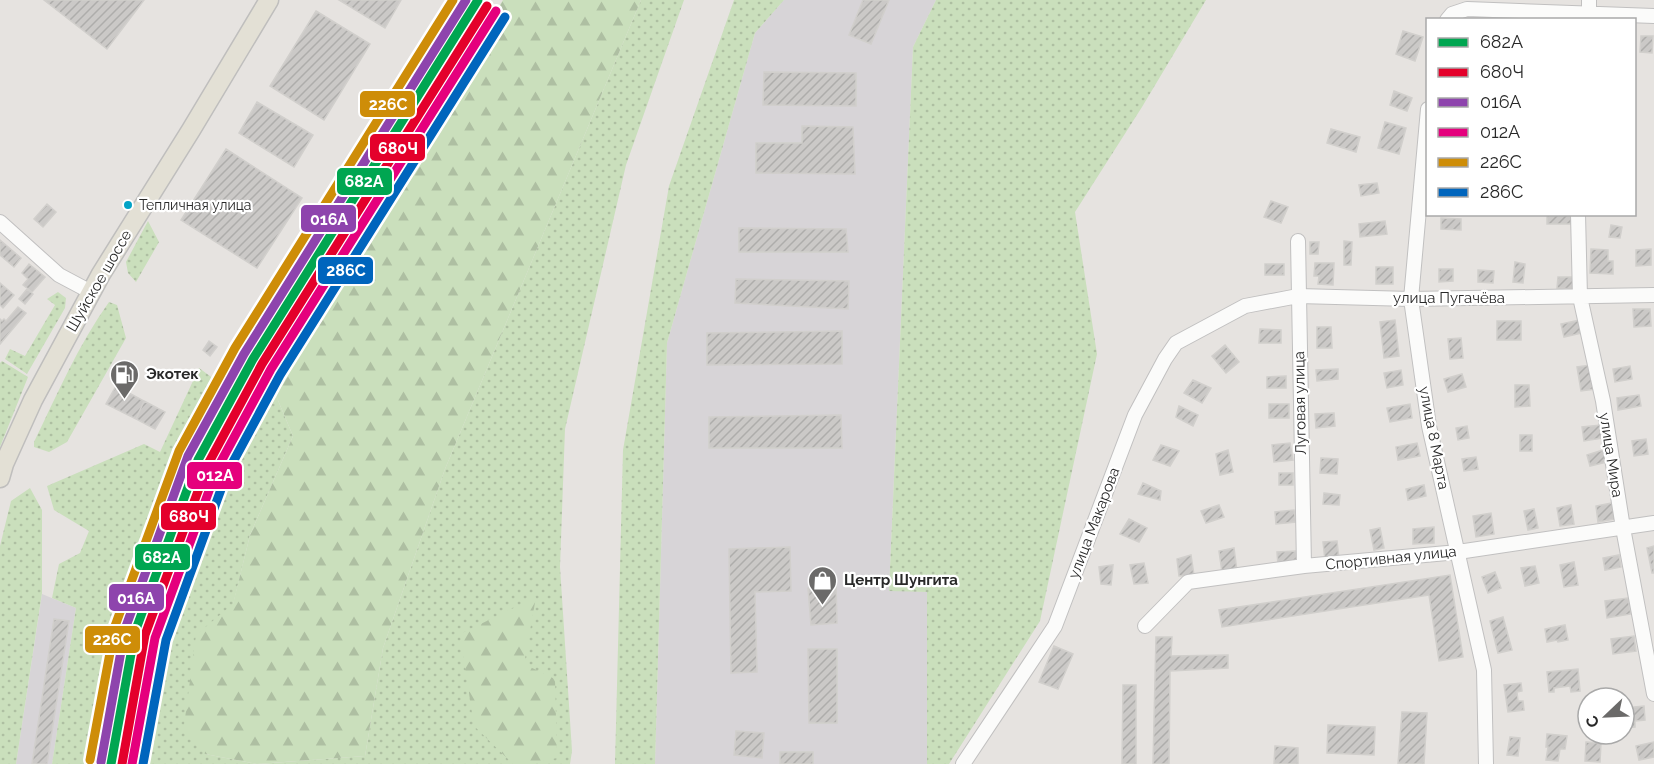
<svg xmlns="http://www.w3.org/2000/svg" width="1654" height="764" font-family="Raleway,sans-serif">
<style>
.industrial{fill:#d7d4d7}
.grass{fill:url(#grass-dots)}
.forest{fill:url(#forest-firs)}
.building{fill:url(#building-hatch);stroke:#d1cfcc;stroke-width:1.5}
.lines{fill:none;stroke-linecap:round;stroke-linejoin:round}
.minor-casing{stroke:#c1c0c0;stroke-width:16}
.major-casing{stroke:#bfbebd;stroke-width:21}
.minor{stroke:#fbfbfa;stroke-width:14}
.major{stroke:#e3e0d5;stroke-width:18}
.rail-1-casing{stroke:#fff;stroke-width:14}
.rail-2-casing{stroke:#fff;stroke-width:14}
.rail-3-casing{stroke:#fff;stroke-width:14}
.rail-4-casing{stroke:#fff;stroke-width:14}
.rail-5-casing{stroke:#fff;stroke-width:14}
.rail-6-casing{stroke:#fff;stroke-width:14}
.rail-1{stroke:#00a651;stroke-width:9}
.rail-2{stroke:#e4002b;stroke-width:9}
.rail-3{stroke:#8e44ad;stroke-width:9}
.rail-4{stroke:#e5007d;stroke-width:9}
.rail-5{stroke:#ce8d08;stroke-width:9}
.rail-6{stroke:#0065bd;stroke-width:9}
.bus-dot{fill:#02a3c6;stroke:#fff;stroke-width:2}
.labels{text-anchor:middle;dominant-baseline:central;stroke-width:4.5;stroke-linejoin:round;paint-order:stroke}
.bus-label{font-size:14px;fill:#292929;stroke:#fff;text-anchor:start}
.street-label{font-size:15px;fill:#292929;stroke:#fff}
.poi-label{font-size:15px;font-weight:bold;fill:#292929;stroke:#fff;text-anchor:start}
.line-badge{stroke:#fff;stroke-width:2}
.badge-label{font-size:16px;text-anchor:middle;font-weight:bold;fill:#fff}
</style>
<defs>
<pattern id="grass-dots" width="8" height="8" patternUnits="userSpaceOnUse" patternTransform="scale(1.5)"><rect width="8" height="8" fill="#cadfbc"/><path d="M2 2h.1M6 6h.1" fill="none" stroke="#aebfa2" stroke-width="1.8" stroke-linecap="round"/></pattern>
<pattern id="forest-firs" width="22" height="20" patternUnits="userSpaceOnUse" patternTransform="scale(1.5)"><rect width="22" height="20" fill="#cadfbc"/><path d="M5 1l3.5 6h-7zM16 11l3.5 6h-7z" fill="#aebfa2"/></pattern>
<pattern id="building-hatch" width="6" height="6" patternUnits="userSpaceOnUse" patternTransform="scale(1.5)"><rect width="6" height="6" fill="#cbc9c7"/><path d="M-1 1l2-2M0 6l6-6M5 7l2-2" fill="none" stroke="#aeadab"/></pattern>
</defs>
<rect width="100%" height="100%" fill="#e6e3e0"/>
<path class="industrial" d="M784 0H936L913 47 889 590 927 592V764H655L667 343 755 33Z
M42 594 76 608 52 764H16Z"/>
<path class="grass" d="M641 0H684L626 165 565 429 560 567 572 751 570 764H258L365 756 383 648 445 469Z
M734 0H784L755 33 667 343 655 764H615L623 450 669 186Z
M936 0H1206L1142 107 1075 212 1097 354 1040 621 949 764H927V592L889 591 913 47Z
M148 221 159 242 136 282 128 273 126 262Z
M58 292 66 298 65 308 27 374 5 359 10 349 25 356 55 305 47 299Z
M109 302 117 305 126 338 67 442 49 452 34 447V442C57 395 78 345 109 302Z
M2 361 28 377 0 447V363Z
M199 368 225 387 158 526 118 654 98 764H52L76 608 52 598 59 564 80 553 89 531 54 510 47 486 144 444 160 452Z
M269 379 293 436 250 535 233 605 196 636 205 754 257 764H124L195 540Z
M30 488 42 510V593L16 764H0V546L11 501Z"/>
<path class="forest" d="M503 0H641L445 469 383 648 365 756 257 764 205 754 184 726 196 635 233 604 250 535 293 436 269 379Z
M536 597 524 664 555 679 557 758 527 764H513L474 726 460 634Z"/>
<path class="building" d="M44 0H144L107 49Z
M339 0H401L385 28Z
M863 0H889L871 44 849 35Z
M316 11 370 44 324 120 270 86Z
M1403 31 1423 37 1415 61 1396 54Z
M1641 36H1653L1652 53 1640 52Z
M764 72 856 73V106L763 105Z
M1394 91 1412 98 1407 111 1390 105Z
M257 102 313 135 294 167 239 133Z
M1385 122 1406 128 1399 154 1378 148Z
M802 126 853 127 855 174 756 173V143H802Z
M1331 129 1360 137 1356 152 1327 143Z
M226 149 302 198 257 268 181 220Z
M1377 183 1379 193 1361 196 1359 185Z
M1271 201 1288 207 1281 223 1264 217Z
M47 204 56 212 43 227 34 219Z
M1547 214H1571L1572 224H1547Z
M1441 218 1461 219V230L1441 229Z
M1385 221 1387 234 1360 237 1359 224Z
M1611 225 1622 227 1620 238 1609 237Z
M739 228 846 229 848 252H739Z
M0 240 21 258 14 267 0 255Z
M1344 241 1352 242 1351 265H1344Z
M1310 242H1319L1318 254H1310Z
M1591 249 1608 250V261H1613V274L1590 273Z
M1651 249V265L1636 266V250Z
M1515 262 1525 264 1523 283 1513 282Z
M1315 263H1334L1333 285 1318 284 1319 276H1314Z
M29 264 45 277 32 292 23 285 28 279 22 273Z
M1265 264H1284V275H1265Z
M1376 267H1393V284H1376Z
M1439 269H1453V281L1439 282Z
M1478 270 1494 271 1493 283 1478 282Z
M1558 277H1573V289L1557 288Z
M736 279 849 281 848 309 735 303Z
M0 283 14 295 3 308 0 305Z
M27 289 33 294 25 304 19 299Z
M18 307 26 313 0 344V319L2 321 4 319 6 321Z
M1633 309H1650L1651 326 1634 327Z
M1395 320 1399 356 1384 358 1380 322Z
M1580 320 1582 333 1564 337 1561 324Z
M1497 321H1521V340H1497Z
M1317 327H1331L1332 348H1317Z
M1260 329 1281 330V343H1259Z
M842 331V364L707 365V333Z
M1461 338 1463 358 1450 359 1448 339Z
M209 341 217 347 210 356 203 350Z
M1225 345 1239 362 1226 373 1212 356Z
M1591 365 1595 389 1581 391 1577 367Z
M1630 366 1632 379 1615 382 1613 369Z
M1338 369V379L1317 381 1316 370Z
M1401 370 1403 385 1387 388 1384 373Z
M1462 374 1466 387 1448 392 1444 379Z
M1286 376V388H1267V377Z
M1193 380 1211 388 1202 403 1184 393Z
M1515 385H1529L1530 406 1515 407Z
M116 386 144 401 136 419 106 404Z
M1639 395 1641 406 1618 410 1617 398Z
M144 401 165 412 155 429 136 419Z
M1269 404H1289V418H1269Z
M1410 404 1412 418 1390 422 1387 408Z
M1179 406 1198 415 1193 426 1176 417Z
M1334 413 1335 426 1316 428 1315 414Z
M841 415 842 448H709V417Z
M1601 425 1602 438 1584 441 1582 427Z
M1467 426 1469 438 1458 440 1456 428Z
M1520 435H1532V451H1520Z
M1646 439 1648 454 1634 456 1632 441Z
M1290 443 1293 460 1274 462 1272 445Z
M1417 443 1420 456 1398 460 1396 447Z
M1161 445 1179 451 1170 466 1153 460Z
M1228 450 1233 472 1220 475 1216 454Z
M1603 450 1607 462 1590 466 1587 455Z
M1476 457 1478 469 1464 471 1462 459Z
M1321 458 1338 459 1337 474 1320 473Z
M1279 473H1293V485H1279Z
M1143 483 1161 491 1160 500 1138 494Z
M1424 485 1426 496 1408 500 1406 489Z
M1324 493 1340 495 1339 505 1323 504Z
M1612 503 1615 519 1598 522 1596 506Z
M1219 505 1224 517 1206 523 1201 511Z
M1571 505 1574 524 1560 526 1557 508Z
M1534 509 1538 528 1528 530 1524 511Z
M1294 510 1296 522 1276 524 1275 512Z
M1491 513 1494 534 1476 537 1473 516Z
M1129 519 1147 528 1139 542 1120 534Z
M1434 527V543L1413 544V529Z
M1380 528 1384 548 1374 550 1370 530Z
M1337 541 1339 559 1325 560 1323 542Z
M1654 546V573H1652L1647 548Z
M790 547 791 591 755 592 757 672 731 673 729 549Z
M1234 548 1237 571 1222 572 1219 551Z
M1296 551 1297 563 1278 565 1277 552Z
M1191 555 1194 575 1179 576 1177 559Z
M1619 555 1621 567 1605 570 1603 558Z
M1574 562 1578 585 1564 587 1560 565Z
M1144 563 1148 583 1134 584 1130 565Z
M1113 565 1111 585 1101 584 1099 567Z
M1535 566 1539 583 1525 586 1521 568Z
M1495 572 1501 588 1488 593 1482 577Z
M1450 575 1463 657 1439 661 1429 595 1222 627 1219 610Z
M836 583 837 623 811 625 808 588Z
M1628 598 1631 614 1607 618 1605 601Z
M1503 617 1512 650 1498 653 1490 621Z
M54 619 69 621 47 764H32Z
M1565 625 1568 640 1558 642 1557 640 1547 642 1545 629Z
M1634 636 1636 651 1613 654 1611 639Z
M1156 637H1172L1171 656 1228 655V668L1170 671 1169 764H1153Z
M1054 646 1073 654 1058 689 1039 682Z
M808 649H837V723H809Z
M1578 669 1580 691 1571 692 1570 686 1554 688V692H1549L1547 672Z
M1521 683 1522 691 1517 692 1518 701H1523L1524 710 1508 712 1504 685Z
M1123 685H1136V764H1122Z
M1644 706 1645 720 1635 721V727L1624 728V708Z
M1402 712 1427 713 1424 764H1398Z
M1328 725 1375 727 1374 755 1327 753Z
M736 731 764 733 762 758 734 755Z
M1547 734 1567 736 1565 749H1560L1558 761 1546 760 1548 747H1546Z
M1510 737 1520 738 1518 756 1507 755Z
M1586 742 1601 743 1600 762 1585 761Z
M1654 742V757L1639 760 1636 746Z
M1275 746 1298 748V764H1274Z
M780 752H813V764H780Z"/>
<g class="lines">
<defs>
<path id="minor" d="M1447 20 1452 14 1467 9 1654 16
M1589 20V0
M1428 109 1411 299 1429 426 1484 670 1486 764
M1578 214 1580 297 1603 401 1623 528 1654 694
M0 222 59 275 91 292
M1298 241 1304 566
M1145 626 1188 582 1304 566 1458 552 1654 523
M963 764 1055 626 1135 415 1165 359 1176 343 1245 306 1298 296 1411 299 1654 295"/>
<path id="major" d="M0 478 4 464 33 400 101 274 191 130 269 0"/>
</defs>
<use href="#minor" class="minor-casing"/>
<use href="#major" class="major-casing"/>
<use href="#minor" class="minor"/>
<use href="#major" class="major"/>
<defs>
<path id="rail-1" d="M111 764 135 632 198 460 253 359 478 0"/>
<path id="rail-2" d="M122 764 145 635 208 464 262 364 487 6"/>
<path id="rail-3" d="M101 762 125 629 188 456 244 354 466 0"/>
<path id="rail-4" d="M132 764 155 638 217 469 271 369 496 11"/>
<path id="rail-5" d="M90 760 115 626 179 451 235 348 453 0"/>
<path id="rail-6" d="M143 764 166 640 227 473 280 375 505 17"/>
</defs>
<use href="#rail-1" class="rail-1-casing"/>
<use href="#rail-2" class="rail-2-casing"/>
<use href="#rail-3" class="rail-3-casing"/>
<use href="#rail-4" class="rail-4-casing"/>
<use href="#rail-5" class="rail-5-casing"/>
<use href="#rail-6" class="rail-6-casing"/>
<use href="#rail-1" class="rail-1"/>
<use href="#rail-2" class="rail-2"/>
<use href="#rail-3" class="rail-3"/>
<use href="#rail-4" class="rail-4"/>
<use href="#rail-5" class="rail-5"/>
<use href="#rail-6" class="rail-6"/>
</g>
<defs>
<symbol id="fuel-pin" viewBox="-11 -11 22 30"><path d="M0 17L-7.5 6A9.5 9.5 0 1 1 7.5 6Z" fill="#6b6a69" stroke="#fff"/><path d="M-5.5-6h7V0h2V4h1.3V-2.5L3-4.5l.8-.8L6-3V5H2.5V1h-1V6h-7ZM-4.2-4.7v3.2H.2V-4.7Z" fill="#fff"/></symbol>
<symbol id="shop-pin" viewBox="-11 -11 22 30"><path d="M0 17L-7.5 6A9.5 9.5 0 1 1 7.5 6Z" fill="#6b6a69" stroke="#fff"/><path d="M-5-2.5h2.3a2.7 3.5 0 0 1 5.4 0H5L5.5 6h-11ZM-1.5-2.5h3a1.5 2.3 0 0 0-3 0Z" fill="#fff"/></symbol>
</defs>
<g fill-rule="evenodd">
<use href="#fuel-pin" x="108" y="358" width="33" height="45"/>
<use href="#shop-pin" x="806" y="564" width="33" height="45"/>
</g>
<circle class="bus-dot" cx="128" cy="205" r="5"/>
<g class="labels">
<g class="bus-label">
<text x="139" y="205">Тепличная улица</text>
</g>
<g class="street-label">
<text transform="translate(99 281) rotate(-60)">Шуйское шоссе</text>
<text x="1449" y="298">улица Пугачёва</text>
<text transform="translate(1300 403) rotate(-91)">Луговая улица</text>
<text transform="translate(1434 438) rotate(79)">улица 8 Марта</text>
<text transform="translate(1611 455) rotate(81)">улица Мира</text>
<text transform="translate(1094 523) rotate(-69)">улица Макарова</text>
<text transform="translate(1391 558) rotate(-6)">Спортивная улица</text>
</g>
<g class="poi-label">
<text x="146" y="374">Экотек</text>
<text x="844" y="580">Центр Шунгита</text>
</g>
</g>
<g class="line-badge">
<rect x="359" y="90" width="57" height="28" rx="6" fill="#ce8d08"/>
<rect x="369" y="133" width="57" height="29" rx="6" fill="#e4002b"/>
<rect x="336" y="167" width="57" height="29" rx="6" fill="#00a651"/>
<rect x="300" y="204" width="57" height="29" rx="6" fill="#8e44ad"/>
<rect x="317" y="256" width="57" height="29" rx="6" fill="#0065bd"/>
<rect x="186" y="461" width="57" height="29" rx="6" fill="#e5007d"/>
<rect x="160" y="502" width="57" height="29" rx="6" fill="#e4002b"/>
<rect x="134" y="543" width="57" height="28" rx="6" fill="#00a651"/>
<rect x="108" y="583" width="57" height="29" rx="6" fill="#8e44ad"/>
<rect x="84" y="625" width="57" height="29" rx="6" fill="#ce8d08"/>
</g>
<g class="badge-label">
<text x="388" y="110">226С</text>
<text x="398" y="154">680Ч</text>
<text x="364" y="187">682А</text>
<text x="329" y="225">016А</text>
<text x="346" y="276">286С</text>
<text x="215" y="481">012А</text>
<text x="189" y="522">680Ч</text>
<text x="162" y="563">682А</text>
<text x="136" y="604">016А</text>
<text x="112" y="645">226С</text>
</g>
<rect x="1426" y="18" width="210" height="198" fill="#ffffff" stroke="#a9a9a9" stroke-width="1.5"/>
<rect x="1438" y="38" width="30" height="9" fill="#00a651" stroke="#a9a9a9" stroke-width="1.5"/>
<text x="1480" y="48" font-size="18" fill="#292929">682А</text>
<rect x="1438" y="68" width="30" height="9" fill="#e4002b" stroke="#a9a9a9" stroke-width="1.5"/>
<text x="1480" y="78" font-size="18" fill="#292929">680Ч</text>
<rect x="1438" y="98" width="30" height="9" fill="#8e44ad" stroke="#a9a9a9" stroke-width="1.5"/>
<text x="1480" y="108" font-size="18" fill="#292929">016А</text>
<rect x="1438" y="128" width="30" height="9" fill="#e5007d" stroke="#a9a9a9" stroke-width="1.5"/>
<text x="1480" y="138" font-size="18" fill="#292929">012А</text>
<rect x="1438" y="158" width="30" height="9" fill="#ce8d08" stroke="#a9a9a9" stroke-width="1.5"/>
<text x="1480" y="168" font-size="18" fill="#292929">226С</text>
<rect x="1438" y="188" width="30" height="9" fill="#0065bd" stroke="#a9a9a9" stroke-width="1.5"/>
<text x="1480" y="198" font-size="18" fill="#292929">286С</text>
<g transform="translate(1606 716) rotate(247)"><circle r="28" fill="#ffffff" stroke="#a9a9a9" stroke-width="1.5"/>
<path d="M0-4.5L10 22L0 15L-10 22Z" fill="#6b6a69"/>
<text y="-9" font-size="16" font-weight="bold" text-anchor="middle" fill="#292929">С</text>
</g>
</svg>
